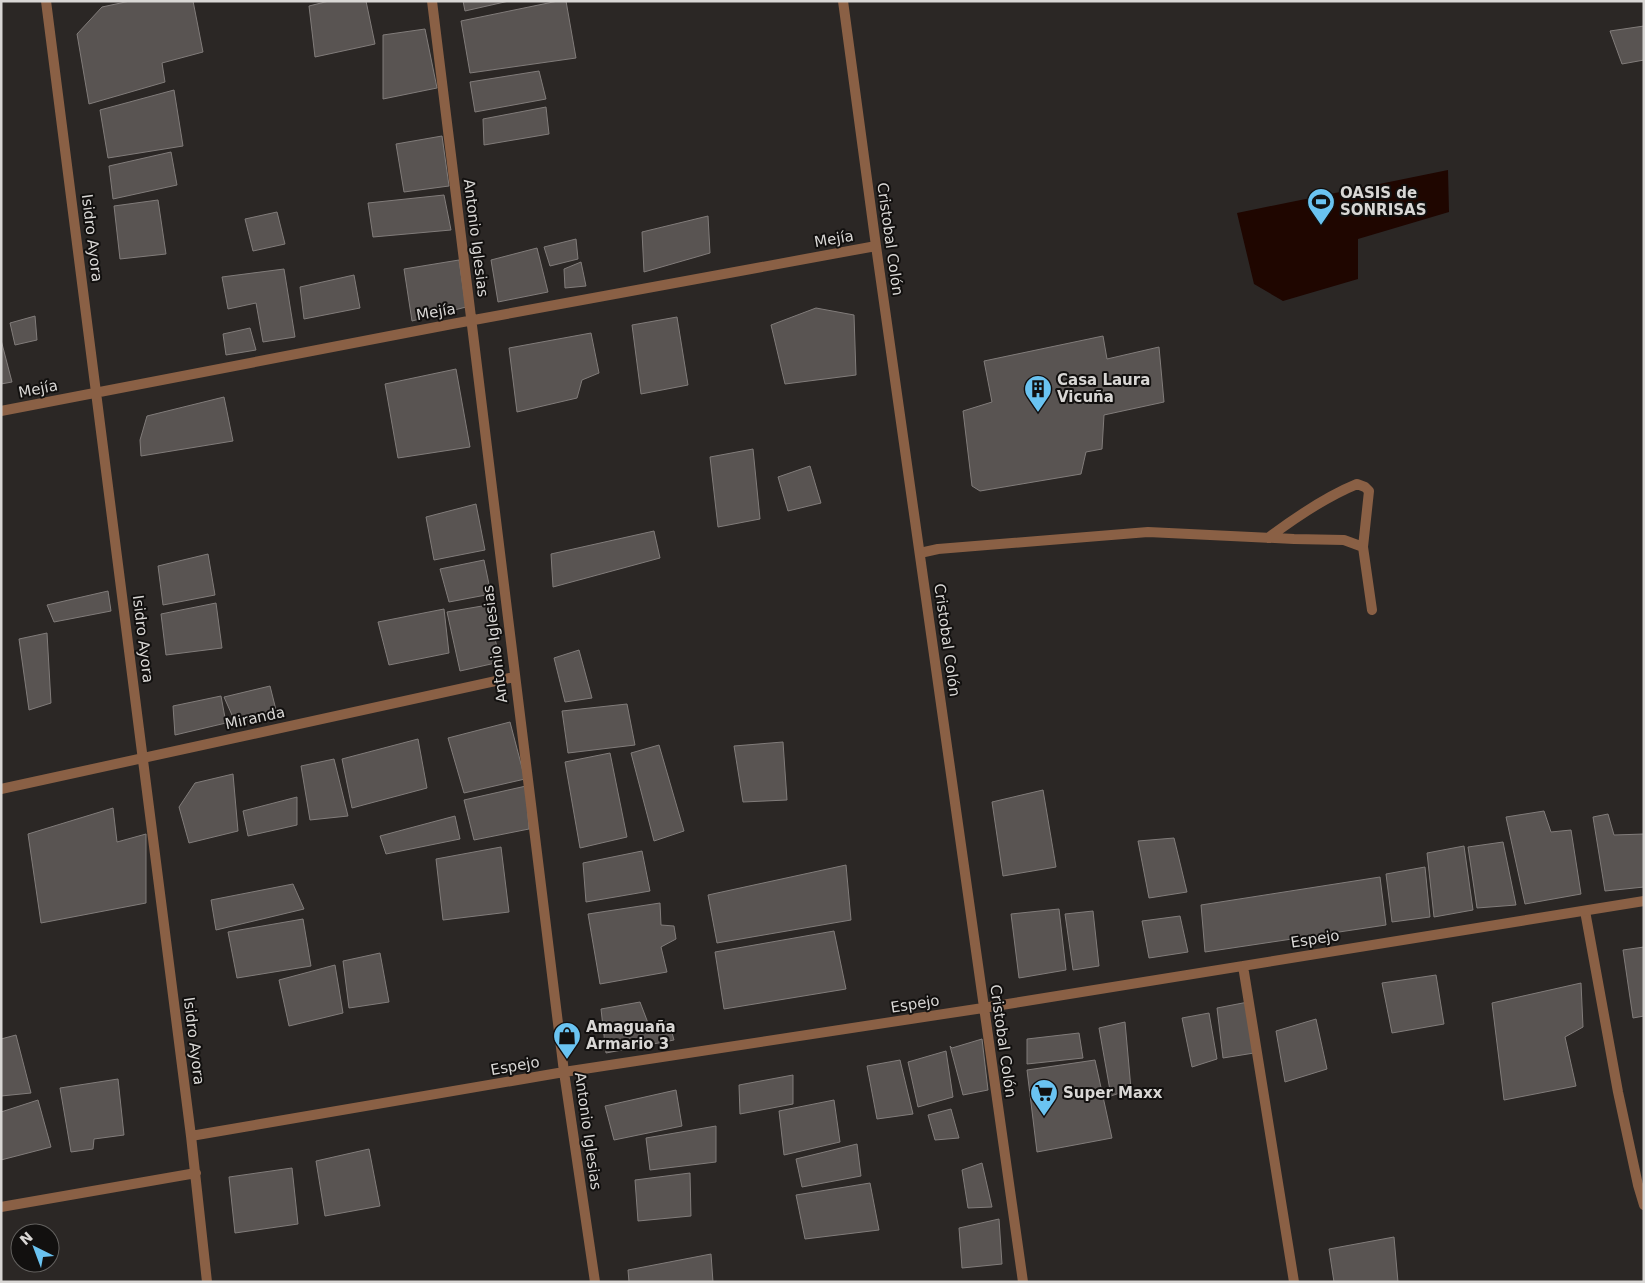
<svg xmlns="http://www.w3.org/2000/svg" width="1645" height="1283" font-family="'DejaVu Sans',sans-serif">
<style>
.water{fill:#1f0600}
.building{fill:#595452;stroke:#817c7a}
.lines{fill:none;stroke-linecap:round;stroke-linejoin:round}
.lane{stroke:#8a6045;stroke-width:10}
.street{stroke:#8a6045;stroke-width:10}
.labels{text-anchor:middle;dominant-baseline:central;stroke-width:4;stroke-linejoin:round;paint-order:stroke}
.poi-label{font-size:15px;font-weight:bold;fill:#d9d7d5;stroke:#12100f;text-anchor:start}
.street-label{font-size:15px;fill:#d9d7d5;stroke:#12100f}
</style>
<rect width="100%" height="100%" fill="#2b2725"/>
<path class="water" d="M1448 170 1449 212 1358 239V279L1283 301 1254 284 1237 213Z"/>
<path class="building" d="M130 1H193L203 52 162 63 165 82 89 104 77 34 102 7Z
M329 1H366L375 44 315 57 309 6Z
M463 1H509L465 11Z
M558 1H566L576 58 470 73 461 21Z
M1644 26V60L1622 64 1610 31Z
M425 29 437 88 383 99V35Z
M539 71 546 99 475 112 470 82Z
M174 90 183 146 108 158 100 110Z
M546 107 549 134 484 145 483 119Z
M442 136 449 186 404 192 396 144Z
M171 152 177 185 113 199 109 166Z
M444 195 451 230 373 237 368 203Z
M158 200 166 254 120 259 114 206Z
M277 212 285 244 253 251 245 219Z
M708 216 710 253 644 272 642 232Z
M576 239 578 259 550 266 544 247Z
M537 248 548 292 498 302 491 260Z
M459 260 466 307 412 321 404 269Z
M581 262 586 286 565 288 564 269Z
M284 269 295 337 263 342 256 303 228 309 222 277Z
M354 275 360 308 304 319 300 287Z
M816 308 854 315 856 375 785 384 771 325Z
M35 316 37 340 15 345 10 323Z
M677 317 688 385 641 394 632 325Z
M250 328 256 350 226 355 223 334Z
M591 333 599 373 582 380 577 398 517 412 509 348Z
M1103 336 1107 359 1159 347 1164 402 1104 415 1102 449 1086 452 1081 474 980 491 972 486 963 411 992 402 984 361Z
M1 340 12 382 1 384Z
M456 369 470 447 398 458 385 384Z
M224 397 233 441 141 456 140 440 147 416Z
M753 449 760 519 718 527 710 457Z
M810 466 821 503 788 511 778 477Z
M476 504 485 550 434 560 426 517Z
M654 531 660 558 553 587 551 554Z
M208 554 215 595 163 605 158 566Z
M484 560 491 594 449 602 440 569Z
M108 591 111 611 54 622 47 605Z
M216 603 222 648 166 655 161 614Z
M488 605 500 662 460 671 447 612Z
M444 609 449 653 389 665 378 622Z
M47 633 51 703 29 710 19 639Z
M579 650 592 698 565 702 554 658Z
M270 686 277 714 235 722 224 697Z
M221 696 226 723 175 735 173 706Z
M627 704 635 745 568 753 562 711Z
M510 722 525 779 464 793 448 738Z
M418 739 427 788 352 808 342 759Z
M783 742 787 800 743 802 734 746Z
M659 745 684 831 654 841 631 753Z
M610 753 627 837 580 848 565 762Z
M334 759 348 816 310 820 301 766Z
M233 774 238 831 189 843 179 807 195 783Z
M526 786 529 829 474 840 464 800Z
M1043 790 1056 867 1003 876 992 802Z
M297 797V825L248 836 243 811Z
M113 808 117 842 146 834V903L41 923 28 834Z
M1544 811 1551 832 1571 830 1581 894 1525 904 1506 817Z
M1608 814 1614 835 1644 834V887L1605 891 1593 817Z
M455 816 460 839 386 854 380 836Z
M1174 838 1187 892 1149 898 1138 841Z
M1503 842 1516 905 1477 908 1468 847Z
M1464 846 1473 910 1434 917 1427 853Z
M501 847 509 912 443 920 436 859Z
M642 851 650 891 586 902 583 863Z
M846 865 851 920 717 943 708 895Z
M1425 867 1430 917 1392 922 1386 874Z
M1380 877 1386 925 1205 952 1201 905Z
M293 884 304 909 216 930 211 900Z
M660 903 661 925 674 926 676 939 661 947 667 972 600 984 588 914Z
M1059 909 1066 970 1019 978 1011 914Z
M1093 911 1099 966 1073 970 1065 914Z
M1180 916 1188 952 1149 958 1142 921Z
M303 919 311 966 237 978 228 932Z
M834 931 846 989 724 1009 715 952Z
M1644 947V1016L1633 1018 1623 950Z
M380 953 389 1002 349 1008 343 961Z
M335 965 343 1013 289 1026 279 980Z
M1436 975 1444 1024 1392 1033 1382 983Z
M1581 983 1583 1027 1565 1037 1576 1086 1504 1100 1492 1003Z
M640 1002 648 1023 669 1022 674 1040 606 1053 601 1009Z
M1248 1002 1254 1053 1223 1058 1217 1008Z
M1209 1013 1217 1059 1192 1067 1182 1018Z
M1316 1019 1327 1069 1285 1082 1276 1031Z
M1125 1022 1131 1089 1111 1096 1099 1028Z
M1079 1033 1083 1058 1027 1064V1039Z
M16 1035 31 1093 1 1096V1039Z
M982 1039 988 1090 963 1095 950 1046 952 1048Z
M946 1051 953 1097 918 1107 908 1062Z
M900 1060 913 1114 877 1119 867 1066Z
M1095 1060 1112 1138 1037 1152 1027 1070Z
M793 1075V1104L740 1114 739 1085Z
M118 1079 124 1135 94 1139 93 1149 71 1152 60 1088Z
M676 1090 682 1126 614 1140 605 1106Z
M38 1100 51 1147 1 1160V1112Z
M834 1100 840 1142 784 1155 779 1111Z
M951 1109 959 1138 935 1140 928 1115Z
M716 1126V1162L650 1170 646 1138Z
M857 1144 861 1176 802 1187 796 1159Z
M369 1149 380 1206 325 1216 316 1161Z
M982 1163 992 1207 968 1208 962 1170Z
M292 1168 298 1224 235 1233 229 1177Z
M690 1173 691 1216 638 1221 635 1180Z
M870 1183 879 1230 805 1239 796 1195Z
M999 1219 1002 1264 962 1268 959 1228Z
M1394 1237 1398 1282H1334L1329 1249Z
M711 1254 713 1282H629L628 1270Z"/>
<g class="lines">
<path class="lane" d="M1268 538C1296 517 1325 497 1357 484L1365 487 1369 491 1363 547
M920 553 938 549 1148 532 1294 539 1344 540 1363 547 1372 610
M1585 911 1618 1092 1638 1185 1644 1205"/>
<path class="street" d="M46 1 191 1136 207 1282
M432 1 564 1072 595 1282
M843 1 876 246 1023 1282
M1 411 452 324 876 246
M1 789 514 677
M1243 966 1294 1282
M191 1136 564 1072 983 1008 1644 901
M1 1207 196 1173"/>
</g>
<defs>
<symbol id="stadium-pin" viewBox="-11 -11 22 30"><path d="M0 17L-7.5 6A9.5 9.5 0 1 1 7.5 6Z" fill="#6ac3f1" stroke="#12100f"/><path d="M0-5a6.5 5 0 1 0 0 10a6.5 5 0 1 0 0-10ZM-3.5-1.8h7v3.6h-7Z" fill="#111"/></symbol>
<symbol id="building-pin" viewBox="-11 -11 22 30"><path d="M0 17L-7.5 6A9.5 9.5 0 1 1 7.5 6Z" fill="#6ac3f1" stroke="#12100f"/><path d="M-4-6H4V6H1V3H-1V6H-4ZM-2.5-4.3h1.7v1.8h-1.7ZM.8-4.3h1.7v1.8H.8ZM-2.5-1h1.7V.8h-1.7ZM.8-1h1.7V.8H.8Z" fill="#111"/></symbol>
<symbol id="shop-pin" viewBox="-11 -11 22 30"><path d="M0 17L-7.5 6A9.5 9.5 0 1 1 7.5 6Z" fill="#6ac3f1" stroke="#12100f"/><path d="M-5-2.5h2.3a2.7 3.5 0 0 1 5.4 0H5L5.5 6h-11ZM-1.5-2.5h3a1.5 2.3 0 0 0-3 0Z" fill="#111"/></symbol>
<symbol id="supermarket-pin" viewBox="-11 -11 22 30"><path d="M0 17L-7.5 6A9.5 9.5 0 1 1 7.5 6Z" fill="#6ac3f1" stroke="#12100f"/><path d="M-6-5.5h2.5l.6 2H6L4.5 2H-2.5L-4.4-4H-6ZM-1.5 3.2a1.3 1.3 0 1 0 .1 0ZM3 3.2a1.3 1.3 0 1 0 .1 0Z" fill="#111"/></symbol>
</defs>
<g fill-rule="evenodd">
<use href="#stadium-pin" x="1305" y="186" width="32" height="43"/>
<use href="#building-pin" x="1022" y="373" width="32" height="43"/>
<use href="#shop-pin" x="551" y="1020" width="32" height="43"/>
<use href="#supermarket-pin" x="1028" y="1077" width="32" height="43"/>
</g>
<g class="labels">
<g class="poi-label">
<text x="1340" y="193">OASIS de<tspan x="1340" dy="17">SONRISAS</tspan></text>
<text x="1057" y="380">Casa Laura<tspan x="1057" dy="17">Vicuña</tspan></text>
<text x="586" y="1027">Amaguaña<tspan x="586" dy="17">Armario 3</tspan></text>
<text x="1063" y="1093">Super Maxx</text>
</g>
<g class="street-label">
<text transform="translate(92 238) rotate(83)">Isidro Ayora</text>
<text transform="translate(476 238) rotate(83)">Antonio Iglesias</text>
<text transform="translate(834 239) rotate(-10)">Mejía</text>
<text transform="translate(890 239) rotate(82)">Cristobal Colón</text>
<text transform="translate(436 312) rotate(-10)">Mejía</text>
<text transform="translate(38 389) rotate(-11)">Mejía</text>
<text transform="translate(143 639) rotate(83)">Isidro Ayora</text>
<text transform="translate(947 640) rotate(82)">Cristobal Colón</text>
<text transform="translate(495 644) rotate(-97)">Antonio Iglesias</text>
<text transform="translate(255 718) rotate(-12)">Miranda</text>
<text transform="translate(1315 939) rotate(-9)">Espejo</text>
<text transform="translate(915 1004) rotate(-9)">Espejo</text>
<text transform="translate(194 1041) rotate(83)">Isidro Ayora</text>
<text transform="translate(1003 1041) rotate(82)">Cristobal Colón</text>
<text transform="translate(515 1066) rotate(-10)">Espejo</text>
<text transform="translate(588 1131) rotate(82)">Antonio Iglesias</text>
</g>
</g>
<rect width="1645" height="1283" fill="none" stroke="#d9d7d5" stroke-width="5"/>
<g transform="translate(35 1248) rotate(318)"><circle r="24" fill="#12100f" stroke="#62605e"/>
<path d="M0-4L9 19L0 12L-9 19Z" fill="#6ac3f1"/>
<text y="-8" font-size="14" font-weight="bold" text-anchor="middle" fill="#d9d7d5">N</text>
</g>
</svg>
